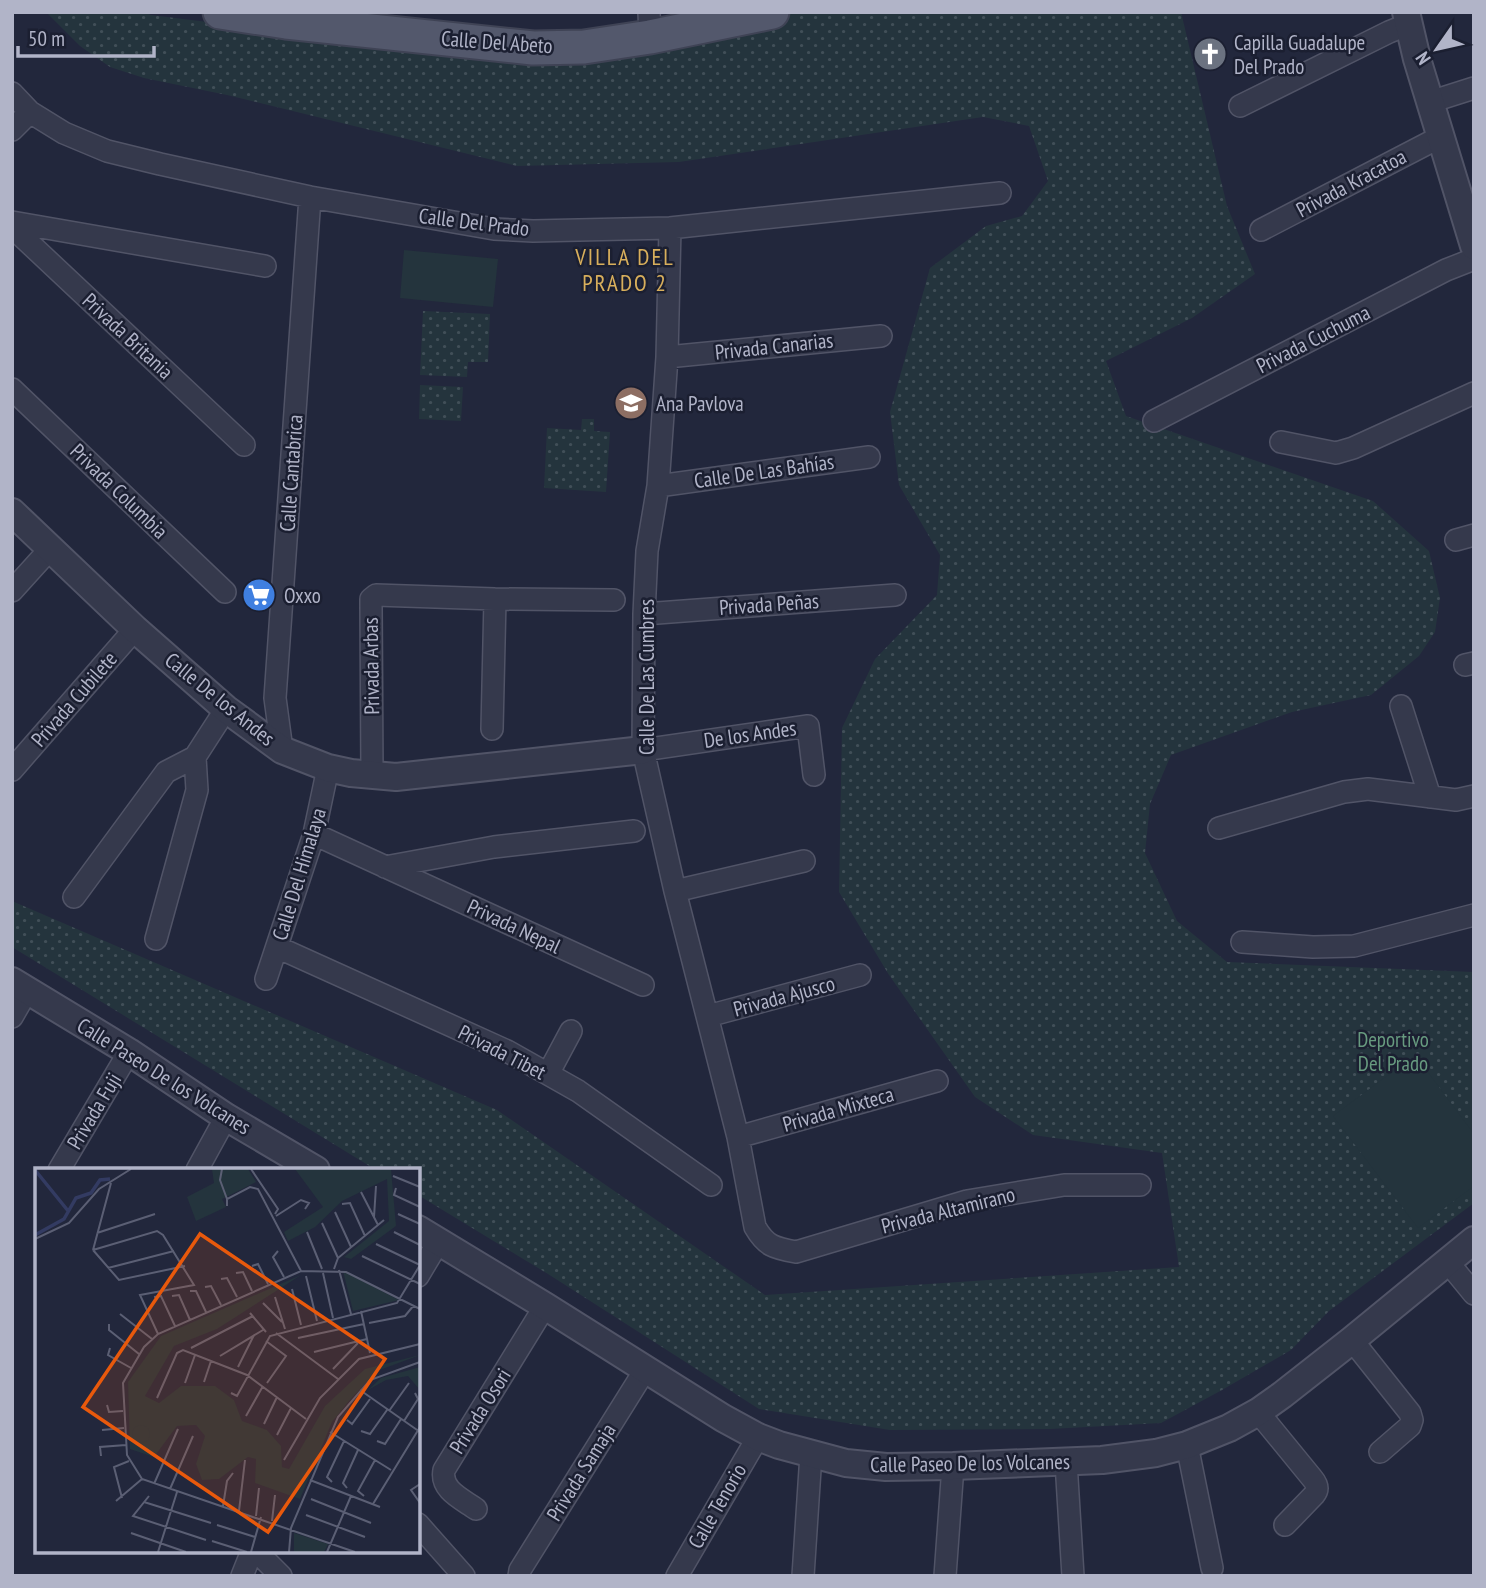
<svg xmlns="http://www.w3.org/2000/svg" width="1486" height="1588" font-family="'PT Sans Narrow',sans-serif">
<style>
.grass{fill:url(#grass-dots)}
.pitch{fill:#24343d}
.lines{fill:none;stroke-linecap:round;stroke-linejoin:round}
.minor-casing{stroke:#515467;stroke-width:24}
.tertiary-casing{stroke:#515467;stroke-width:30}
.primary-casing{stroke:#3f4355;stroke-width:37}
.minor{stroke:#35394c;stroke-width:21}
.tertiary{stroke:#35394c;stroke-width:26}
.primary{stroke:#53586c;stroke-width:33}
.labels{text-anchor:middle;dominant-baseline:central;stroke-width:5;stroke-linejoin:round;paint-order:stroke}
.street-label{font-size:21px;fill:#b1b4c8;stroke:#1b1f31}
.poi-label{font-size:21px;fill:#b1b4c8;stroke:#1b1f31;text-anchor:start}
.park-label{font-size:21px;fill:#679a7f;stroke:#1b1f31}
.neighbourhood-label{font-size:23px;letter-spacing:2px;fill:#d8af5c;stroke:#1b1f31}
.inset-river{fill:none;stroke:#333b62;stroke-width:3.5}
.inset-road{fill:none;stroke:#5b5f74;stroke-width:2}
.view{fill:#e8590c;fill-opacity:0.15;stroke:#e8590c;stroke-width:3.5}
.inset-edge{fill:none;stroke:#b1b4c8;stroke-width:3.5}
</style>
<defs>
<pattern id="grass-dots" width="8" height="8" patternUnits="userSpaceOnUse" patternTransform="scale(1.75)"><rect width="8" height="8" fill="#24343d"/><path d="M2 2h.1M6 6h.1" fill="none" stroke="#414f58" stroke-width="1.8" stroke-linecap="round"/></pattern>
</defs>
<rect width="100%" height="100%" fill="#22273c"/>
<path class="grass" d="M46 12H144L151 15 395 45 689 34 794 12H1181L1227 206 1255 274 1192 318 1106 361 1126 416 1373 501 1429 551 1440 598 1435 632 1419 656 1371 695 1292 712 1171 755 1150 804 1145 853 1177 921 1227 962 1474 972V1203L1329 1311 1291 1350 1222 1390 1161 1423 1050 1429 890 1430 759 1409 548 1274 418 1195V1170H376L12 947V901L497 1110 765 1295 1179 1267 1162 1153 1033 1135 975 1097 889 975 839 892 842 728 875 659 937 595 940 555 899 485 890 412 930 268 986 226 1022 216 1048 181 1029 126 983 117 679 162 517 166 227 95 144 78 110 67 80 46Z
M423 311 490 314 488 362H468L467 377 420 375Z
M420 385 463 387 461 421 419 419Z
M582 419H594V431L610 432 606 492 544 488 547 428 581 430Z"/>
<path class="pitch" d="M404 250 498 259 493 307 400 298Z
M1415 1055 1474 1134V1186L1418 1228 1333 1116Z"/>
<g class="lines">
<defs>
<path id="minor" d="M649 12 650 37
M12 93 30 112 64 133 107 151 160 164 310 197 494 229 533 231 670 228 1000 193
M1430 102 1474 88
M1240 106 1389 32 1409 24
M12 130 30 112
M12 222 265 266
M12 227 244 445
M670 228 667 357 658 486 647 551 644 614 643 750 675 891 738 1137 755 1227C766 1246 774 1248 796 1252L967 1201 1064 1185H1140
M1261 230 1440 137
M667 357 881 336
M12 389 225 592
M1154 421 1446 270 1474 259
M1281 442 1336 453 1353 448 1474 393
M658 486 869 457
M1456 540 1474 535
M12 591 50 549
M644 614 895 595
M1465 665 1474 663
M1401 706 1430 797
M492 729 495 599
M282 750 275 698 310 197
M643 750 808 726 814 775
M12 770 135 629
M372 774 371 604V599L376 595 495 599 614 600
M1219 828 1344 792 1368 789 1456 800 1474 796
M314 834 643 985
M385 867 494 847 634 831
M675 891 804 861
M74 897 166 772 195 757 226 709
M156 939 197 790 195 757
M1242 942 1313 947 1354 946 1474 915
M277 947 507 1051 578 1091 711 1185
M266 979 314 834 328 768
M708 1016 860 975
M12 1017 27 991
M548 1074 571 1031
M738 1137 937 1081
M59 1170 129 1052
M197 1170 226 1117
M1447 1261 1474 1294
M418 1276 439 1241
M1352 1340 1410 1413 1412 1420 1410 1426 1380 1452
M1258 1412 1312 1478C1317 1484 1319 1489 1314 1495L1285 1525
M1187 1445 1212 1568
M1066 1462 1073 1576
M476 1509C462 1499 440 1490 444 1470L545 1306
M418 1524 464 1576
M256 1551 281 1576
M242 1576 252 1551
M519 1576 520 1570 645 1370
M677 1576 758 1437
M803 1576 811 1454
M945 1576 953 1466"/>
<path id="tertiary" d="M1406 12 1417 59 1474 246
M12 512 135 629 226 709 282 750 328 768 351 773 396 777 643 750
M12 981 129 1052 226 1117 316 1170
M418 1229 545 1306 723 1418 758 1437 779 1445 846 1463 886 1467 953 1466 1102 1460 1156 1453 1187 1445 1229 1428 1258 1412 1282 1395 1352 1340 1474 1240"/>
<path id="primary" d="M220 12 286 22 533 48 584 47 650 37 772 12"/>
</defs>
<use href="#minor" class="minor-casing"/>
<use href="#tertiary" class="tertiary-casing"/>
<use href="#primary" class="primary-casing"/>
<use href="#minor" class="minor"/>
<use href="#tertiary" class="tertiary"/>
<use href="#primary" class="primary"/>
</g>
<defs>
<symbol id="church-disc" viewBox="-11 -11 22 22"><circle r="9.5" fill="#6b7280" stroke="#1b1f31"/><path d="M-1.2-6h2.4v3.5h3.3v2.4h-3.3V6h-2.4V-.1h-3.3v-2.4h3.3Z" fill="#fff"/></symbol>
<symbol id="school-disc" viewBox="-11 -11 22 22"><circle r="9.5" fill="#8d6e63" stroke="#1b1f31"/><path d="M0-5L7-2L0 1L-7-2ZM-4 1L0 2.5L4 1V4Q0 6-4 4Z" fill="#fff"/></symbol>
<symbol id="supermarket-disc" viewBox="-11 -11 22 22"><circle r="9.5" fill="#3f7fe0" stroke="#1b1f31"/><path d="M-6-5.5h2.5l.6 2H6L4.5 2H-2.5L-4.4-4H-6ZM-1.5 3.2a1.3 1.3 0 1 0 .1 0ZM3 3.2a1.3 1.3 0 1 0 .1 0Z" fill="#fff"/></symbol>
</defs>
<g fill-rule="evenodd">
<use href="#church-disc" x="1191" y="35" width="38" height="38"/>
<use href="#school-disc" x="612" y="384" width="38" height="38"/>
<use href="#supermarket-disc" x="240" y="576" width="38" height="38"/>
</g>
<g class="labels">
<g class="street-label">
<text transform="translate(497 42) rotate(4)">Calle Del Abeto</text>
<text transform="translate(1351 183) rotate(-28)">Privada Kracatoa</text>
<text transform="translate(474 222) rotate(7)">Calle Del Prado</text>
<text transform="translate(128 336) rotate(43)">Privada Britania</text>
<text transform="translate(1313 339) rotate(-27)">Privada Cuchuma</text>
<text transform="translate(774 346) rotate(-6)">Privada Canarias</text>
<text transform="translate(764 471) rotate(-8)">Calle De Las Bahías</text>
<text transform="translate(291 473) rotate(-86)">Calle Cantabrica</text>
<text transform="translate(119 491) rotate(44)">Privada Columbia</text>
<text transform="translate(769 604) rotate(-4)">Privada Peñas</text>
<text transform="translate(371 666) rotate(-91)">Privada Arbas</text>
<text transform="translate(646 677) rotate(-90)">Calle De Las Cumbres</text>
<text transform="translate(74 699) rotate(-49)">Privada Cubilete</text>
<text transform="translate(220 699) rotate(39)">Calle De los Andes</text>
<text transform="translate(750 734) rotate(-8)">De los Andes</text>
<text transform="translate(299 874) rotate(-73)">Calle Del Himalaya</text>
<text transform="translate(514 926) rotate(25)">Privada Nepal</text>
<text transform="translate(784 996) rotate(-15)">Privada Ajusco</text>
<text transform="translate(502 1052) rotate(27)">Privada Tibet</text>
<text transform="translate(164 1076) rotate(32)">Calle Paseo De los Volcanes</text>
<text transform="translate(838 1109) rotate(-16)">Privada Mixteca</text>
<text transform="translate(94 1111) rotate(-59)">Privada Fuji</text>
<text transform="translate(948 1210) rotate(-14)">Privada Altamirano</text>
<text transform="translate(480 1411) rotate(-58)">Privada Osori</text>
<text transform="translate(970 1463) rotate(-1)">Calle Paseo De los Volcanes</text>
<text transform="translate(581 1472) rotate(-58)">Privada Samaja</text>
<text transform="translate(717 1506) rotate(-60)">Calle Tenorio</text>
</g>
<g class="poi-label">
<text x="1234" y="42">Capilla Guadalupe<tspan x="1234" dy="24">Del Prado</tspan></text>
<text x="656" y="403">Ana Pavlova</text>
<text x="284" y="595">Oxxo</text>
</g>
<g class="park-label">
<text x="1393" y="1039">Deportivo<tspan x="1393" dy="24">Del Prado</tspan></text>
</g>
<g class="neighbourhood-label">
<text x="625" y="256">VILLA DEL<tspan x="625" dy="26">PRADO 2</tspan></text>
</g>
</g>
<g transform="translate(35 1168)">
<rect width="385" height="385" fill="#22273c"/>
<path d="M177 1H213L221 14 187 31 191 39 161 53 152 29 179 15ZM260 1H356L361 58 316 91 309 89 354 53 352 11 307 33 280 59 253 73 249 64 288 39ZM308 103 364 132 318 143ZM266 107 182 161 139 178 110 228 124 235 146 218H180L199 232 207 253 232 262 246 278 247 299 254 301 290 238 330 201 385 187 342 203 314 233 297 254 265 331 220 315 221 291 213 289 184 311 167 312 161 296 170 268 161 257 142 258 119 289 95 281 93 214 126 168ZM385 199V222L373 208 351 212 333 222 346 210ZM259 365 293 376 289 384H259Z" fill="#24343d"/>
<path d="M97 266a9 9 0 1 1 18 0a9 9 0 1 1-18 0Z" fill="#24343d"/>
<path class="inset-river" d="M0 2 34 44M0 67 29 51 41 30 56 25 65 12 75 11"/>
<path class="inset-road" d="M187 1 185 12 192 31M216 1 243 41 240 46M358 8 385 19M361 20 359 27 385 39M326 24 343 57M307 36 315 35 330 68M192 38V31L215 19 223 21 266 103M300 44 316 79M363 46 385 56M241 48 266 32 274 35 270 41M339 49 341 18M287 55 303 90M272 64 287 101M359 64 385 77M62 65 120 46M0 71 34 55 64 21 96 1M341 76 385 97M58 82 122 63 128 67 159 117 105 127 123 166M58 82 84 112 150 98M58 82 76 15M243 83 238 89 249 109M327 88 385 116M217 98 223 96 233 116M73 100 139 83M299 101 303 90 349 52M304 102 316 146M201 105 208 104 217 123M288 105 298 150M271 108 282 153M186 111 192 110 202 129M170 119 176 118 186 137M257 121 266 157M155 123H161L171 144M137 128 144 127 155 152M119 129 126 128 140 158M240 129 250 161M228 135 247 154M326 143 335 185M215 145 231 164M85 146 117 171M334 155 370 148 379 137M74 156V162L104 186M241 165 303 211M263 170 329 156M231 173 251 188 232 215M75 180 73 187 96 200M156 180 218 148M279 184 332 171M185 188 228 162M203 199 219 167M298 201 323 175M169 214 176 193M150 215 160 187M325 222 385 264M196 225 202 228 235 168 362 135 385 97M122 230 142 185 148 182 212 207 271 251M72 237 74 244 88 243M354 243 374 215M211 248 228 218M312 252 317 256 335 231M369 253 383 231 380 225M229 256 242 229M67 262 89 260M326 263 335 266 352 242M295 264 356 302M242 267 256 240M342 273 350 276 366 251M66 288 65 279 91 277M249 292 285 230 324 191 385 176M275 312 345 339M297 314 292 309 309 273M119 316 143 261M385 316 376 322 385 335M312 320 308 315 323 282M135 321 158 268M114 328 98 348 171 372M329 328 323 323 340 292M87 330 79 299 94 293M276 331 336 355M81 333 107 311M109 334 176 355M338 336 385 259M188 338 192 313 198 305M204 343 210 292M271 347 330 369M221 348 224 320M237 353 240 327M182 357 220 369M96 365 151 384M177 373 212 384M123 384 142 324M216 384 226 349M254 384 256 360 303 249 335 212 385 194M292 384 316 328M320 384 107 311 92 287 88 215 109 179 123 166 266 103 311 104 385 141"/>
<path class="view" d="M165 66 350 191 233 364 48 239Z"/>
<rect width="385" height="385" class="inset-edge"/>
</g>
<rect width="1486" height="1588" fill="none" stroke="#b1b4c8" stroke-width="28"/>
<g transform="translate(1437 49) rotate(236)" stroke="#1b1f31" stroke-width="5" paint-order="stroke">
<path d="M0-5L12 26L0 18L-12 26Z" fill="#b1b4c8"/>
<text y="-10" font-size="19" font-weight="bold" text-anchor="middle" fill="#b1b4c8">N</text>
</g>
<path d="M18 46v10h136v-10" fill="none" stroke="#b1b4c8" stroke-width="3.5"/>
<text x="28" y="46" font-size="21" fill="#b1b4c8" stroke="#1b1f31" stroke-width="5" paint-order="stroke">50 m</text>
</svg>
